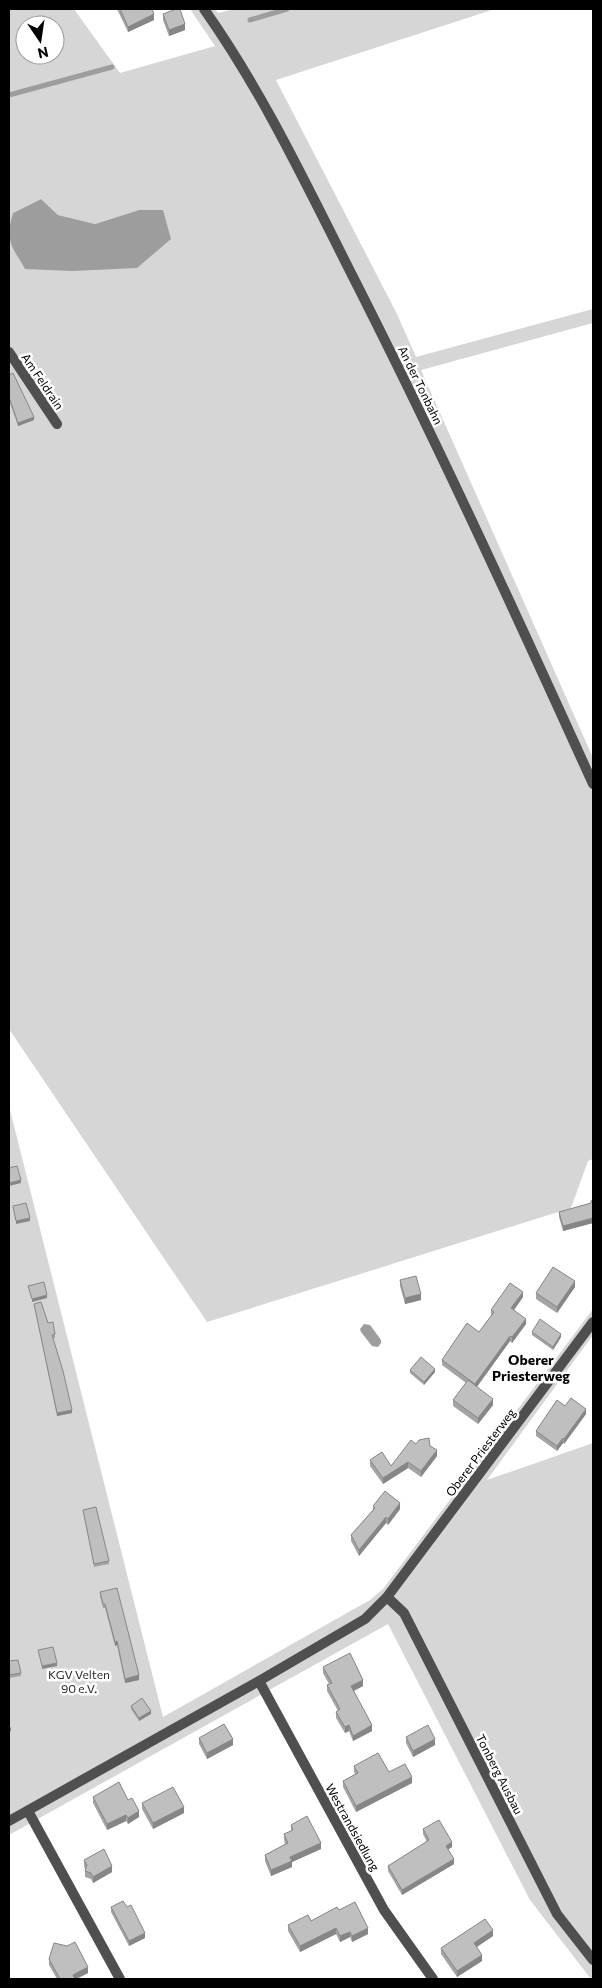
<svg xmlns="http://www.w3.org/2000/svg" width="602" height="1988" font-family="Commissioner,sans-serif">
<style>
.green{fill:#d6d6d6;fill-rule:evenodd}
.water{fill:#9d9d9d}
.lines{fill:none;stroke-linecap:round;stroke-linejoin:round}
.stream{stroke:#9d9d9d;stroke-width:5}
.street{stroke:#4f4f4f;stroke-width:10}
.wall{fill:#a4a4a4}
.shaded-wall{fill:#868686}
.building{fill:#bfbfbf;stroke:#868686}
.labels{text-anchor:middle;dominant-baseline:central;stroke-width:5;stroke-linejoin:round;paint-order:stroke}
.street-label{font-size:12px;fill:#000;stroke:#fff}
.park-label{font-size:12px;fill:#2d2d2d;stroke:#fff}
.neighbourhood-label{font-size:14px;font-weight:bold;fill:#000;stroke:#fff}
</style>
<rect width="100%" height="100%" fill="#fff"/>
<path class="green" d="M9 9H74L120 73 215 46 190 9H215L218 13 234 9H495L276 80 397 314 416 357 593 309V323L421 370 593 758V1159L588 1161 571 1208 207 1322 9 1029V240L25 269 139 210 95 224 58 215 41 199 13 213 9 226ZM25 25H55V55H25Z
M9 1106 163 1717 370 1600 383 1589 593 1309V1335L487 1480 593 1443V1979H591L530 1900 388 1624 9 1835Z"/>
<path class="water" d="M41 199 58 215 95 224 139 210H163L171 239 137 268 72 271 25 269C12 246 4 241 13 213Z
M364 1324 370 1325 381 1340V1343L378 1347 372 1346 361 1332 360 1329Z"/>
<g class="lines">
<path class="stream" d="M250 20 287 9
M9 95 112 67"/>
<path class="street" d="M204 9C262 91 305 182 350 271 436 440 515 612 593 784
M9 352 57 424
M387 1597 404 1613 557 1914 593 1960
M259 1681 384 1910 433 1979
M28 1811 120 1979
M9 1821 259 1681 365 1619 387 1597 593 1322"/>
</g>
<path class="wall" d="M117 9H152L154 20 128 32Z
M163 14 185 30 169 36 163 20Z
M9 375 34 420 18 426 9 400Z
M593 1200V1223L563 1231 559 1217V1212L591 1203V1201Z
M400 1280 421 1300 405 1304 400 1286Z
M575 1287 557 1313 536 1299V1293Z
M523 1297 514 1310 526 1324 512 1343 510 1341 477 1387 493 1405 478 1424 453 1406V1400L466 1383 442 1365V1360L479 1332 491 1316V1310Z
M34 1304 48 1323 55 1334V1338H53L72 1413 57 1416Z
M532 1332 561 1337 553 1350 532 1335Z
M410 1370 435 1372 424 1385 410 1373Z
M565 1406 586 1414 564 1444 563 1443 557 1451 536 1436V1431Z
M416 1444 430 1446 437 1456 421 1477 408 1468 383 1484 370 1466V1460L391 1466Z
M373 1506 400 1509 388 1525 386 1523 359 1556 351 1541V1535L373 1510Z
M83 1510 109 1561V1564L94 1567Z
M100 1592 139 1680 125 1683 117 1645 115 1646 105 1608H103L100 1596Z
M9 1661 21 1673V1676L9 1678Z
M323 1667 363 1686 354 1691 372 1731 353 1741 349 1731 345 1733 336 1718V1712L338 1711 327 1691V1685L329 1684 323 1673Z
M131 1706 151 1714 139 1721 131 1709Z
M406 1737 435 1745 413 1757 406 1743Z
M199 1738 233 1745 207 1759 199 1744Z
M354 1766 389 1772 412 1783 356 1812 343 1787V1781L355 1774 354 1772Z
M93 1797 128 1800 139 1817 128 1824 126 1821 107 1830 93 1803Z
M142 1803 184 1813 153 1829 142 1809Z
M291 1825 321 1849 292 1862V1867L271 1876 265 1861V1855L285 1844 284 1840V1834L291 1831Z
M423 1829 452 1847 448 1849 454 1864 402 1895 388 1871V1866L427 1842 423 1834Z
M84 1860 112 1872 93 1883 91 1879 85 1877V1869L84 1866Z
M111 1907 145 1938 129 1946 111 1912Z
M339 1910 368 1934 352 1942 350 1937 340 1942 336 1934 300 1952 288 1931V1925L311 1921Z
M493 1936 476 1947 482 1961 457 1977 441 1954V1948Z
M49 1959 88 1973 76 1979H57L49 1965Z"/>
<path class="shaded-wall" d="M154 14V20L128 32V27Z
M185 24V30L169 36V30Z
M34 417V420L18 426V423Z
M21 1180V1183L9 1186V1183Z
M30 1218V1221L16 1224V1221Z
M593 1218V1223L563 1231V1226Z
M575 1281V1287L557 1313V1307Z
M523 1292V1297L511 1314V1308Z
M421 1294V1300L405 1304V1298Z
M47 1295V1298L32 1302V1299Z
M526 1319V1324L512 1343V1337Z
M561 1334V1337L553 1350V1347Z
M510 1336V1341L475 1389V1384Z
M435 1369V1372L424 1385V1382Z
M493 1399V1405L478 1424V1418Z
M586 1409V1414L564 1444V1439Z
M72 1410V1413L57 1416V1413Z
M563 1438V1443L557 1451V1446Z
M437 1450V1456L421 1477V1471Z
M408 1462V1468L383 1484V1478Z
M400 1503V1509L388 1525V1519Z
M386 1517V1523L359 1556V1550Z
M117 1641V1645L115 1646V1642Z
M57 1663V1666L42 1669V1666Z
M139 1675V1680L125 1683V1679Z
M363 1680V1686L351 1692V1686Z
M151 1711V1714L139 1721V1718Z
M349 1725V1731L345 1733V1727Z
M372 1725V1731L353 1741V1736Z
M11 1727V1731L9 1732V1728Z
M233 1739V1745L207 1759V1753Z
M435 1739V1745L413 1757V1751Z
M412 1777V1783L356 1812V1806Z
M184 1807V1813L153 1829V1823Z
M139 1811V1817L128 1824V1818Z
M126 1815V1821L107 1830V1824Z
M452 1842V1847L446 1851V1846Z
M321 1843V1849L292 1862V1867L271 1876V1870L290 1857Z
M454 1859V1864L402 1895V1890Z
M112 1866V1872L93 1883V1877Z
M336 1928V1934L300 1952V1946Z
M368 1928V1934L352 1942V1936Z
M493 1930V1936L474 1949V1943Z
M350 1932V1937L340 1942V1936Z
M145 1933V1938L129 1946V1941Z
M482 1955V1961L457 1977V1971Z
M88 1967V1973L76 1979H73V1975Z"/>
<path class="building" d="M120 9H152L154 14 128 27Z
M176 9H180L185 24 169 30 163 14Z
M13 373 34 417 18 423 9 397V375Z
M17 1166 21 1180 9 1183V1168Z
M593 1200V1218L563 1226 559 1212 591 1203V1201Z
M26 1203 30 1218 16 1221 13 1206Z
M553 1267 575 1281 557 1307 536 1293Z
M416 1276 421 1294 405 1298 400 1280Z
M44 1282 47 1295 32 1299 28 1286Z
M510 1283 523 1292 511 1308 526 1319 512 1337 510 1336 475 1384 442 1360 467 1323 479 1332 494 1312 491 1310Z
M41 1302 48 1323 53 1322 55 1334 52 1335 63 1371 72 1410 57 1413 34 1304Z
M540 1319 561 1334 553 1347 532 1332Z
M421 1357 435 1369 424 1382 410 1370Z
M468 1380 493 1399 478 1418 453 1400Z
M571 1398 586 1409 564 1439 563 1438 557 1446 536 1431 557 1400 565 1406Z
M429 1438 430 1446 437 1450 421 1471 408 1462 383 1478 370 1460 382 1452 391 1466 411 1440 416 1444 419 1440Z
M385 1491 400 1503 388 1519 386 1517 359 1550 351 1535 375 1508 373 1506Z
M96 1507 109 1561 94 1564 83 1510Z
M117 1588 139 1675 125 1679 117 1641 115 1642 105 1604H103L100 1592Z
M53 1647 57 1663 42 1666 38 1650Z
M350 1653 363 1680 351 1686 372 1725 353 1736 349 1725 345 1727 336 1712 340 1709 327 1685 332 1683 323 1667Z
M18 1660 21 1673 9 1675V1661Z
M142 1698 151 1711 139 1718 131 1706Z
M224 1724 233 1739 207 1753 199 1738Z
M428 1725 435 1739 413 1751 406 1737Z
M378 1753 389 1772 405 1764 412 1777 356 1806 343 1781 358 1773 354 1766Z
M119 1782 128 1800 132 1798 139 1811 128 1818 126 1815 107 1824 93 1797Z
M173 1787 184 1807 153 1823 142 1803Z
M307 1816 321 1843 290 1857 292 1861 271 1870 265 1855 288 1843 284 1834 293 1830 291 1825Z
M439 1820 452 1842 446 1846 454 1859 402 1890 388 1866 429 1840 423 1829Z
M104 1849 112 1866 93 1877 91 1873 85 1871 87 1865 84 1860Z
M123 1901 127 1907 131 1905 145 1933 129 1941 111 1907Z
M355 1902 368 1928 352 1936 350 1932 340 1936 336 1928 300 1946 288 1925 308 1915 311 1921 337 1907 339 1910Z
M485 1919 493 1930 474 1943 482 1955 457 1971 441 1948Z
M75 1942 88 1967 73 1975 75 1979H60L49 1959 54 1943 67 1946Z"/>
<g class="labels">
<g class="street-label">
<text transform="translate(43 381) rotate(56)">Am Feldrain</text>
<text transform="translate(421 385) rotate(64)">An der Tonbahn</text>
<text transform="translate(480 1452) rotate(-53)">Oberer Priesterweg</text>
<text transform="translate(500 1774) rotate(63)">Tonberg Ausbau</text>
<text transform="translate(353 1827) rotate(61)">Westrandsiedlung</text>
</g>
<g class="park-label">
<text x="79" y="1674">KGV Velten<tspan x="79" dy="14">90 e.V.</tspan></text>
</g>
<g class="neighbourhood-label">
<text x="531" y="1359">Oberer<tspan x="531" dy="16">Priesterweg</tspan></text>
</g>
</g>
<rect width="602" height="1988" fill="none" stroke="#000000" stroke-width="20"/>
<g transform="translate(40 40) rotate(167)"><circle r="24" fill="#ffffff" stroke="#999999"/>
<path d="M0-4L9 19L0 12L-9 19Z" fill="#000000"/>
<text y="-8" font-size="14" font-weight="bold" text-anchor="middle" fill="#000000">N</text>
</g>
</svg>
